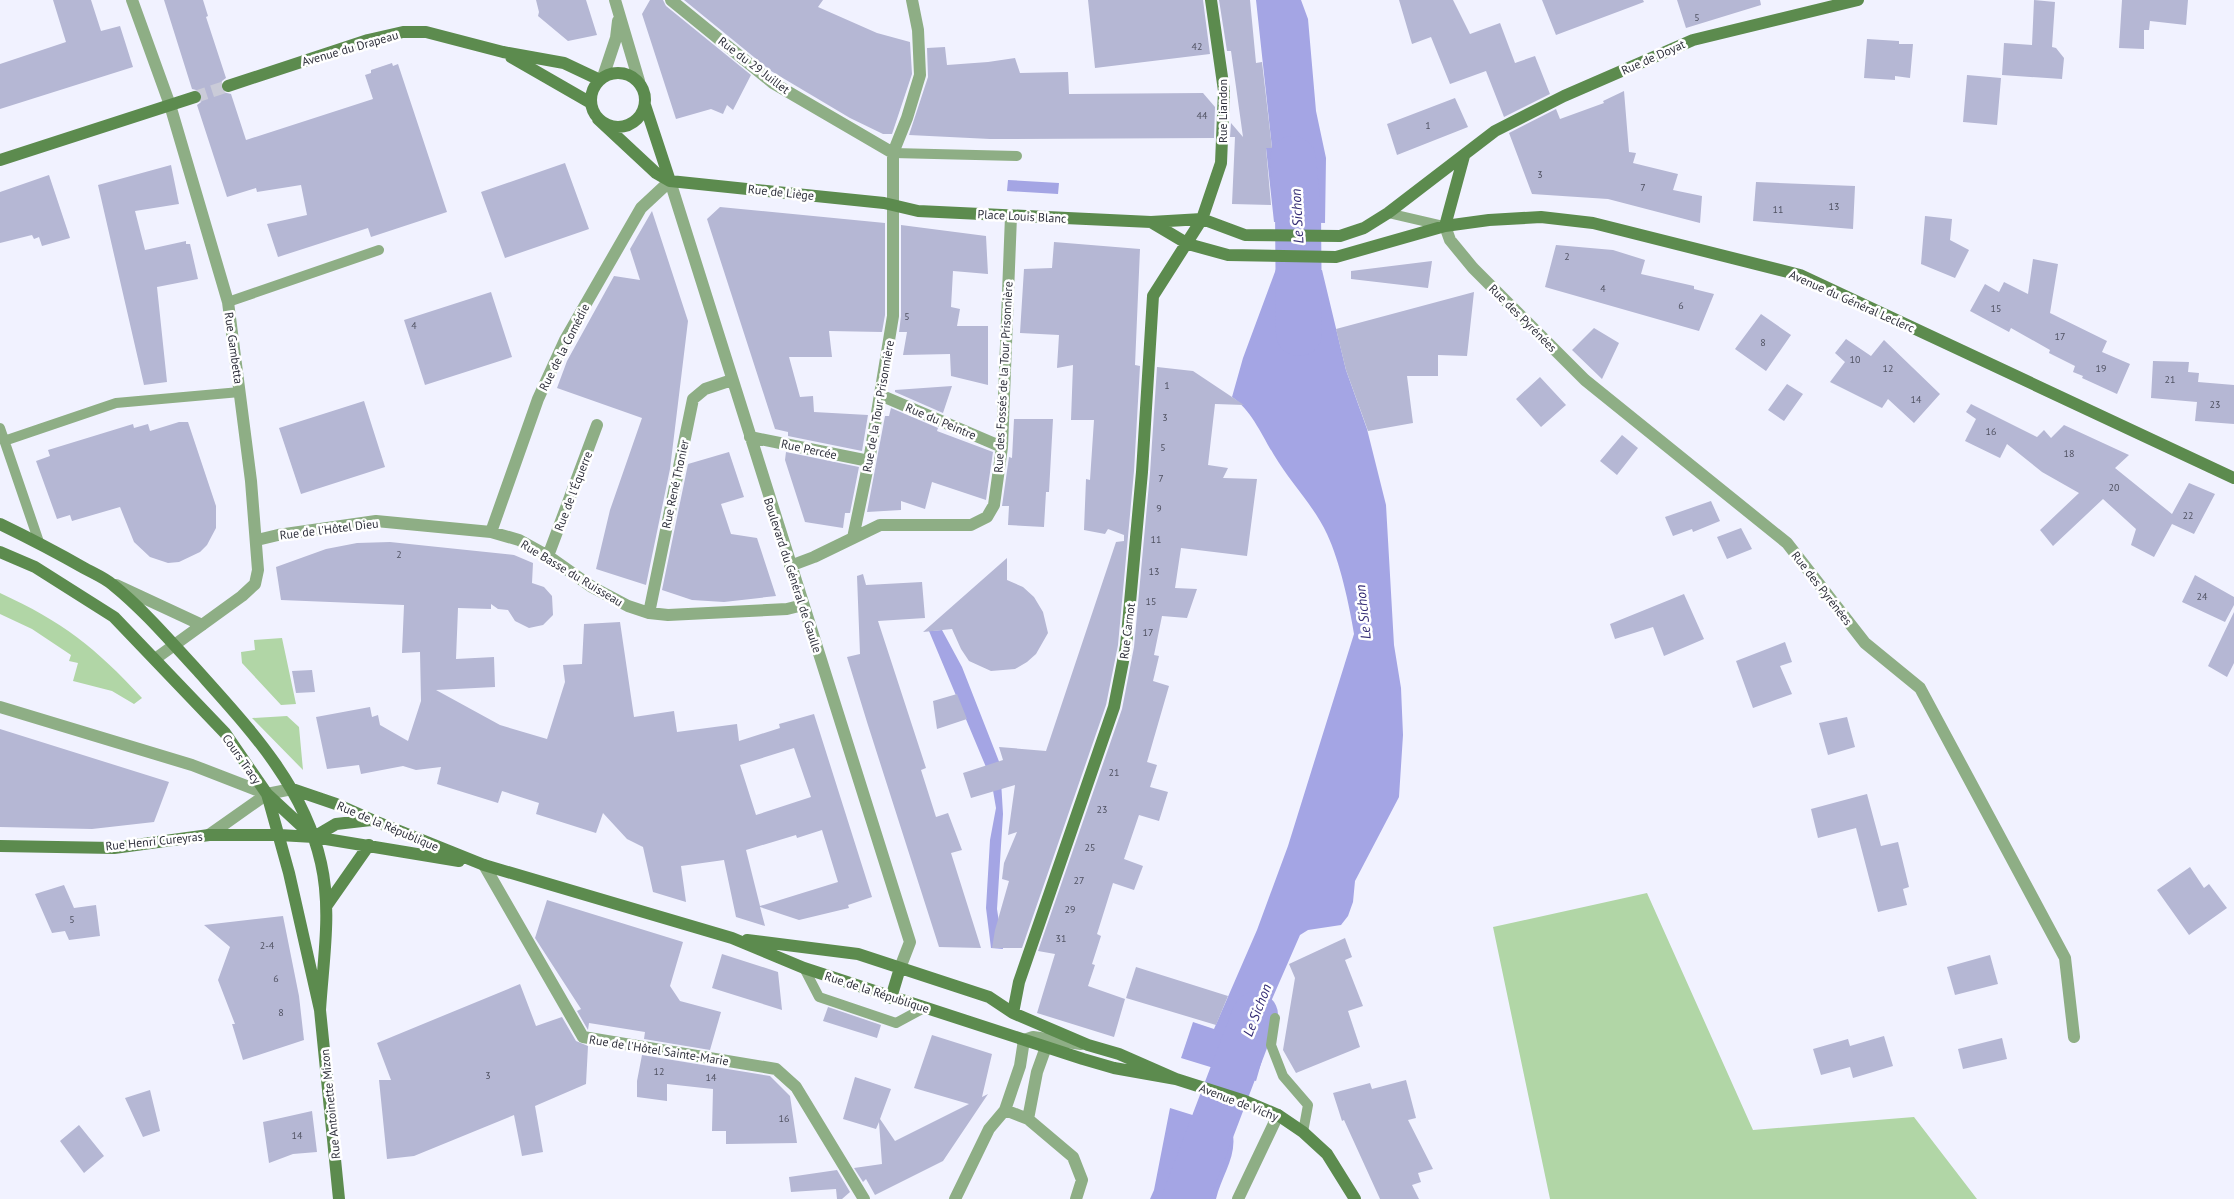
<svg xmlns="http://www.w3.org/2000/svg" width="2234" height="1199" font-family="'PT Sans',sans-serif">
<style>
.green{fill:#b1d6a6}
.water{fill:#a4a5e4}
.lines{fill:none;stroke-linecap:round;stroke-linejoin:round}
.river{stroke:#a4a5e4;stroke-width:46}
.building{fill:#b5b7d4;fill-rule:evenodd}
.secondary-tunnel{stroke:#cacbd8;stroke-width:12;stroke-dasharray:12 6;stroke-linecap:butt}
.lane{stroke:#8eae85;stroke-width:10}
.street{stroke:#8eae85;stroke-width:12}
.secondary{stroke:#5c8b4e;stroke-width:12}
.labels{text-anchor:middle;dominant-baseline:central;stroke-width:5;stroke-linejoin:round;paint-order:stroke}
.number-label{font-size:10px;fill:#505262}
.street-label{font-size:12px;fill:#2f303c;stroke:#fff}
.water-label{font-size:14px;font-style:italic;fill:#332b74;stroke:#fff}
</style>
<rect width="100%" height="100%" fill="#f1f2ff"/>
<path class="green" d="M0 593C63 622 95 647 142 698L134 704 112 691 73 681 78 663 69 661 71 655 32 629 0 614Z
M282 638 296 704 281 705 242 663 241 652 255 650 254 640Z
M287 716 299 727 303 770 252 718Z
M1647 893 1753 1130 1914 1117 1977 1199H1550L1493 927Z"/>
<path class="water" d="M1256 0H1301L1308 19 1316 111 1326 158 1325 223 1274 222 1266 148H1272Z
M1008 180 1059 183 1058 194 1007 191Z
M1276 269 1322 270 1346 370 1367 429 1386 505 1394 645 1401 688 1403 735 1399 797 1355 881 1353 902 1348 916 1341 925 1308 930 1300 935 1248 1054 1262 1060 1256 1081 1181 1058 1193 1022 1214 1029 1257 930 1288 846 1354 634C1349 604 1340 562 1327 534 1314 506 1290 482 1274 455 1261 434 1252 411 1232 397L1243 358Z
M942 630 962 667 1000 764 1003 814 997 909 1003 949 991 948 986 908 990 840 996 808 991 779 929 631Z
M1170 1108 1231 1127C1240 1153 1222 1174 1216 1199H1150L1154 1190Z"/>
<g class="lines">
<path class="river" d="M1293 159 1298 211 1299 333
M1185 1199 1255 1015"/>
</g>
<path class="building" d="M53 0H91L101 31 120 26 133 67 0 109V64L66 42Z
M164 0H203L208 16 206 17 226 78 222 81 220 88 223 92 231 94 246 140 373 99 365 75 371 73V70L392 63 393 66 398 64 447 212 371 237 368 228 278 257 267 224 307 215 301 185 257 192 256 188 227 197 197 105 201 102 203 95 200 91 192 89Z
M536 0H586L597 35 568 41 538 16 539 12Z
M650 0H663L666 6 751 75 733 110 727 105 723 114 711 109 676 119 642 14Z
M684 0H823L818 7 877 33 910 42 912 74 892 134H883L850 118 771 71Z
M1088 0H1203L1210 54 1095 68Z
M1219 0H1250L1256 63 1262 62 1272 148H1266L1271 205 1232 204 1235 137H1230L1231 123 1243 137 1231 51H1227Z
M1399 0H1453L1470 34 1500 23 1515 63 1535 56 1550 94 1504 117 1486 71 1450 84 1431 37 1412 44Z
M1542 0H1643L1644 2 1556 35Z
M1677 0H1760L1761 5 1686 28Z
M2034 0 2055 2 2052 47 2056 48 2064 58 2062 79 2002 75 2004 43 2032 45Z
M2122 0H2188L2186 25 2150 21 2149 30H2144V49L2119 48Z
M1867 39 1899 41V44H1913L1910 78 1895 76V80L1864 78Z
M945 47 947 65 988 62 1015 58 1020 73 1068 72 1069 94 1203 93 1215 107 1214 138 990 139 909 135 928 77 927 48Z
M1967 75 2001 78 1997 125 1963 122Z
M1624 91 1629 152 1636 153 1633 163 1678 174 1673 190 1702 196 1700 223 1608 199 1532 194 1509 133 1556 109 1560 119 1604 103 1603 101Z
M1455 98 1468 127 1397 155 1387 124Z
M565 163 589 229 505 258 481 192Z
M171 165 179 204 135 211 145 250 186 241V244H190L198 279 157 287 167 382 144 385 98 185Z
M49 175 70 238 42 246 39 237 34 239 32 235 0 243V192Z
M1756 182 1855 186 1853 229 1753 221Z
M720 207 885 223V315L882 332 829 331 832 357H789L800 397 813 396 814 412 868 415 862 451 788 436V432L775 429 707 219Z
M652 211 688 321 670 469 646 585 596 569 610 510 642 418 557 388 567 361 614 276 640 280 630 249Z
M1925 216 1952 219 1950 240 1969 250 1955 278 1921 264Z
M901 225 986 236 988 274 953 271 951 307 960 309 957 326H988V385L951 376 950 354 903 355 907 332H899L901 316Z
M1054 242 1140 249 1135 365 1140 366 1134 471 1118 645 1106 705 1022 948H992L995 930 1009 881 1002 879 1004 863 1017 832 1008 835 1015 785 971 798 963 773 1003 760 999 747 1046 751 1116 542 1124 541V535L1108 529 1105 534 1084 530 1086 479 1090 480 1094 420H1071L1073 365 1057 368 1059 335 1020 333 1024 269 1052 268Z
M1556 245 1613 250 1645 260 1641 274 1694 286V289L1714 294 1699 331 1545 287Z
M2033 259 2058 264 2050 313 2107 341 2102 352 2130 364 2117 394 2082 378 2083 376 2073 372 2075 366 2049 353 2050 350 2011 328 2009 332 1970 311 1985 284 1999 292 2004 282 2028 294Z
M1432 261 1428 288 1351 279V271Z
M491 292 512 357 425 385 404 320Z
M1474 292 1467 356 1438 355V376H1407L1413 423 1368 431 1346 370 1336 329Z
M1761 314 1791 335 1766 371 1735 349Z
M1594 328 1619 343 1602 379 1572 350Z
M1846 339 1871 356 1884 340 1940 394 1914 423 1888 399 1882 408 1830 382 1845 362 1835 353Z
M2153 361 2189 362 2188 372 2199 373 2198 382 2234 385V424L2195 421 2197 402 2151 398Z
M1157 367 1193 371 1244 405 1215 404 1208 465 1228 468 1223 478 1257 479 1247 556 1181 548 1175 588 1197 589 1187 618 1162 616 1154 655 1159 656 1153 681 1169 686 1147 762 1157 765 1150 787 1168 792 1159 821 1139 815 1124 859 1143 866 1134 890 1113 883 1097 934 1101 936 1092 964 1095 965 1088 986 1125 999 1114 1037 1037 1013 1055 954 1038 951 1122 709 1134 647 1150 473Z
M1540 377 1566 405 1541 427 1516 399Z
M1787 384 1803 394 1784 421 1768 410Z
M952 386 943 413 895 392V390Z
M364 401 385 467 301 494 279 428Z
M1971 404 2037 437 2044 430 2051 438 2064 425 2129 455 2115 468 2172 514 2189 483 2215 494 2194 534 2172 524 2154 557 2131 545 2136 529 2103 499 2053 546 2040 530 2079 493 2042 472 2007 444 2000 458 1965 441 1976 419 1966 412Z
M891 408 938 428 937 431 993 452 986 500 932 482 925 509 901 501V510L867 512 885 416H889Z
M1014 419H1053L1049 492H1046L1044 527 1008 525 1009 506H1002L1009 457 1012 458Z
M179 422H188L216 506V528L207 545 200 552 179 562 168 563 150 557 134 542 120 507 72 521 70 515 57 519 36 461 50 456 48 450 133 424 134 428 148 424 150 431Z
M1622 435 1638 448 1617 475 1600 461Z
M729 452 744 497 721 504 731 534 757 538 776 596 724 602 692 600 662 590 688 464Z
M786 452 859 467 850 513H845L843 528 805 522 785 460Z
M1711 501 1720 521 1693 532 1692 529 1673 536 1665 517Z
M1741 528 1752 549 1727 559 1717 537Z
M390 542 514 555 533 563 532 583 544 587 552 596 553 615 543 625 529 628 515 621 508 610 498 609 491 604V609L458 608 456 659 494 657 495 687 436 690 500 725 547 739 565 682 563 665 582 664 584 624 620 622 634 717 674 711 677 732 737 724 739 741 780 728 779 724 814 714 872 897 848 905 849 908 799 920 760 907 765 926 736 917 724 860 681 866 686 902 653 892 643 847 627 839 603 813 596 833 536 814 539 803 502 791 498 803 437 784 441 767 416 770 403 766 361 774 359 765 327 769 316 717 370 707 372 717 378 715 380 725 408 741 421 701 420 652 402 653 404 605 281 600 276 567 326 549 357 543ZM794 748 811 797 756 815 740 765ZM822 830 838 882 760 906 746 850 796 835 797 838Z
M1007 558V580L1023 587 1034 597 1043 612 1048 633 1036 654 1027 662 1015 669 991 671 969 661 961 649 952 629 923 632Z
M863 574 866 585 922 582 925 618 878 621 926 768 921 770 936 817 948 813 962 850 951 853 981 948 939 947 867 722 847 657 860 654 857 576Z
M2195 575 2234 597V605L2225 622 2182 602Z
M1684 594 1704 639 1664 656 1653 627 1615 639 1610 624Z
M2234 612V663L2227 677 2208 666Z
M1785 642 1792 662 1780 666 1792 694 1753 708 1736 661Z
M312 670 315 692 296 693 292 671Z
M957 694 967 719 937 729 933 701Z
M1847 717 1855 747 1828 755 1819 723Z
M0 729 169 782 154 822 92 829 0 827Z
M1867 794 1881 846 1898 842 1909 887 1903 889 1907 905 1878 912 1856 828 1818 838 1811 809Z
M2190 867 2204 888 2209 884 2227 908 2189 935 2157 890Z
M64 885 74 908 96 905 100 936 69 940 65 931 52 933 35 894Z
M547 900 683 942 670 986 680 1001 721 1012 710 1050 644 1039 645 1032 589 1023 588 1030 577 1011 581 1009 535 938Z
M283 916 299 996 304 1040 243 1060 232 1024H235L218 980 230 947 204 925Z
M1345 938 1352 957 1345 960 1363 1006 1348 1011 1360 1047 1296 1073 1283 1050 1295 978 1289 964Z
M722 954 778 972 782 1010 712 988Z
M1990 955 1998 984 1955 995 1947 967Z
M1136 967 1228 996 1216 1025 1126 998Z
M520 984 536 1026 562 1017 576 1041 588 1046 586 1084 535 1106 543 1152 522 1156 514 1115 414 1156 387 1159 379 1080H391L377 1043Z
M828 1007 881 1025 877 1038 823 1021Z
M932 1035 992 1054 982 1097 988 1094 943 1161 875 1195 866 1179 863 1182 854 1168 882 1164 879 1122 876 1129 843 1119 855 1077 891 1089 880 1119 895 1141 969 1104 914 1088Z
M1884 1036 1893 1066 1853 1078 1850 1067 1821 1075 1813 1049 1848 1039 1850 1046Z
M2002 1038 2007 1059 1963 1069 1958 1049Z
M642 1055 770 1076 790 1096 797 1143 726 1144V1131H712L713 1089 667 1084V1101L637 1097V1081Z
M1406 1080 1416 1118 1408 1120 1433 1169 1418 1173 1421 1182 1412 1185 1419 1199H1380L1344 1120 1342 1121 1333 1093 1370 1083 1372 1089Z
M150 1090 160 1131 143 1137 125 1098Z
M312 1111 317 1152 293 1154 269 1163 263 1122Z
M79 1125 104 1156 84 1173 60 1141Z
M837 1170 850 1192 842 1199H837L836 1189 791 1192 789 1177Z"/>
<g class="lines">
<path class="secondary-tunnel" d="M195 97 228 86"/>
<path class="lane" d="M893 153 1017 156
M1388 213 1444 226
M228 302 379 250
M0 428 39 542
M4 441 116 403 240 392
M804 968 819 997 896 1023 924 1008
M1275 1018 1271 1045 1283 1076 1308 1105 1303 1132"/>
<path class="street" d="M132 0 170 105 228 302 251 481 258 570 255 584 242 596 155 659
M615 0 639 81
M671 0 773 83 893 153
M603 77 616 38 618 21
M1445 226 1450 240 1473 268 1585 380 1787 543 1865 643 1920 688 2065 958 2074 1037
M880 395 1002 447
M750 437 869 461
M491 532 538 399 565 340 641 208 670 181 910 942 900 968
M853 538 869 461 893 316V153L907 118 920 75 918 30 912 0
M257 540 278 535 376 521 491 532 519 540 548 556 592 587 628 606 649 613 668 615 787 609 803 605
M548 556 597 425
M790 566 814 557 880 525H971L987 517 994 505 1002 447 1011 216
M116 585 202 625
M649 613 693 399 705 389 732 380
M0 707 192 765 267 794
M209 835 267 794 292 789
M484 865 583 1037 776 1069 796 1087 864 1199
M1046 1047 1037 1072 1028 1119 1073 1157 1082 1180 1076 1199
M1005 1110 1028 1119
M955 1199 989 1129 1005 1110 1020 1066 1024 1040 1033 1037 1081 1044
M1238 1199 1278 1115"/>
<path class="secondary" d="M511 57 591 103
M591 100a27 27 0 1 1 54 0a27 27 0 1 1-54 0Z
M228 86 368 40 403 32H426L503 52 564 63 600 80
M645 105 670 181
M598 119 656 173 670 181 884 203 918 211 1151 222 1202 219 1245 235 1340 236 1364 228 1388 213 1495 131 1564 96 1693 40 1858 0
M0 160 195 97
M1151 222 1188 244 1228 255 1336 257 1445 226 1489 220 1541 217 1593 223 1800 275 2234 478
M1445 226 1464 156
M0 524C29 538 56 552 84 568 93 573 105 578 113 585 144 610 171 642 198 671 249 728 304 786 321 863 332 911 323 961 320 1010
M0 552 35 567 114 617 225 733 267 794 308 832
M292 789 336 804 372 820 484 865 732 938 804 968 1083 1059 1114 1068 1176 1079
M267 794 289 873 320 1010 339 1199
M314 837 336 824 371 820
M0 846 114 848 209 835H279L314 837 459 861
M327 905 369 845
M747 940 858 954 989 997 1013 1013 1088 1045 1119 1054 1176 1079 1245 1101 1278 1115 1303 1132 1327 1154 1355 1199
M891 998 900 968
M1013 1013 1019 982 1114 707 1126 646 1142 472 1153 296 1202 219 1221 163 1224 91 1211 0"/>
</g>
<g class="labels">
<g class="number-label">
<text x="1697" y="17">5</text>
<text x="1197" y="46">42</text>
<text x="1202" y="115">44</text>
<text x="1428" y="125">1</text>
<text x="1540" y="174">3</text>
<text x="1643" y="187">7</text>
<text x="1834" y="206">13</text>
<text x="1778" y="209">11</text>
<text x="1567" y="256">2</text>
<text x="1603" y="288">4</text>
<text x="1681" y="305">6</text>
<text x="1996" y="308">15</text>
<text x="907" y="316">5</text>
<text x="414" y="325">4</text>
<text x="2060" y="336">17</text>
<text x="1763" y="342">8</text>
<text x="1855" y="359">10</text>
<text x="1888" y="368">12</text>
<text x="2101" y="368">19</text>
<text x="2170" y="379">21</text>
<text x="1167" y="385">1</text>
<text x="1916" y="399">14</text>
<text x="2215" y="404">23</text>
<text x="1165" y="417">3</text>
<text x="1991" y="431">16</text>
<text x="1163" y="447">5</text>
<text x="2069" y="453">18</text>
<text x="1161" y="478">7</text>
<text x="2114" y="487">20</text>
<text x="1159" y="508">9</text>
<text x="2188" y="515">22</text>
<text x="1156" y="539">11</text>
<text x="399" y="554">2</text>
<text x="1154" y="571">13</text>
<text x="2202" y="596">24</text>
<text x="1151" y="601">15</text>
<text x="1148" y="632">17</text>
<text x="1114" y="772">21</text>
<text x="1102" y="809">23</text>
<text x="1090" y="847">25</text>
<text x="1079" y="880">27</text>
<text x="1070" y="909">29</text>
<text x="72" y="919">5</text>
<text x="1061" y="938">31</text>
<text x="267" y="945">2-4</text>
<text x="276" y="978">6</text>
<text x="281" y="1012">8</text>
<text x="659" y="1071">12</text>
<text x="488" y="1075">3</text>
<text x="711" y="1077">14</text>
<text x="784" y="1118">16</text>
<text x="297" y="1135">14</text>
</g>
<g class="street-label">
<text transform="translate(350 48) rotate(-16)">Avenue du Drapeau</text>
<text transform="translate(1653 57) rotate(-24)">Rue de Doyat</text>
<text transform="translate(754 65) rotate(37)">Rue du 29 Juillet</text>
<text transform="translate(1222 111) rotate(-90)">Rue Liandon</text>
<text transform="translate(781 192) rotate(6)">Rue de Liège</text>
<text transform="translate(1022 216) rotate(3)">Place Louis Blanc</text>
<text transform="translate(1852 301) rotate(24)">Avenue du Général Leclerc</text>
<text transform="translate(1523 318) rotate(45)">Rue des Pyrénées</text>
<text transform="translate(564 347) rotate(-63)">Rue de la Comédie</text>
<text transform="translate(234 348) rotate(82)">Rue Gambetta</text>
<text transform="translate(1003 377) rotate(-87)">Rue des Fossés de la Tour Prisonnière</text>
<text transform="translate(878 406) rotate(-80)">Rue de la Tour Prisonnière</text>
<text transform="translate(941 421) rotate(23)">Rue du Peintre</text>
<text transform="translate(809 449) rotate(12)">Rue Percée</text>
<text transform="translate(675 484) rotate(-78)">Rue René Thonier</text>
<text transform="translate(573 491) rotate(-69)">Rue de l'Équerre</text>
<text transform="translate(329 529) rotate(-7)">Rue de l'Hôtel Dieu</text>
<text transform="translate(572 573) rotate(31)">Rue Basse du Ruisseau</text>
<text transform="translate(793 575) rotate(72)">Boulevard du Général de Gaulle</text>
<text transform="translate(1822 588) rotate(52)">Rue des Pyrénées</text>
<text transform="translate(1127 631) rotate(-83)">Rue Carnot</text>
<text transform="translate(242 759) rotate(55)">Cours Tracy</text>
<text transform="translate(388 826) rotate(23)">Rue de la République</text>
<text transform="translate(154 841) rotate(-6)">Rue Henri Cureyras</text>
<text transform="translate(877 992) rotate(18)">Rue de la République</text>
<text transform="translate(659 1050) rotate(9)">Rue de l'Hôtel Sainte-Marie</text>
<text transform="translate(1239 1102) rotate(21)">Avenue de Vichy</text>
<text transform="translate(330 1104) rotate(-96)">Rue Antoinette Mizon</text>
</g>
<g class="water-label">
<text transform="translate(1297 216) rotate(-93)">Le Sichon</text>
<text transform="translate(1363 612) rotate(-96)">Le Sichon</text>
<text transform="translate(1257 1010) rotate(-69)">Le Sichon</text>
</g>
</g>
</svg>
